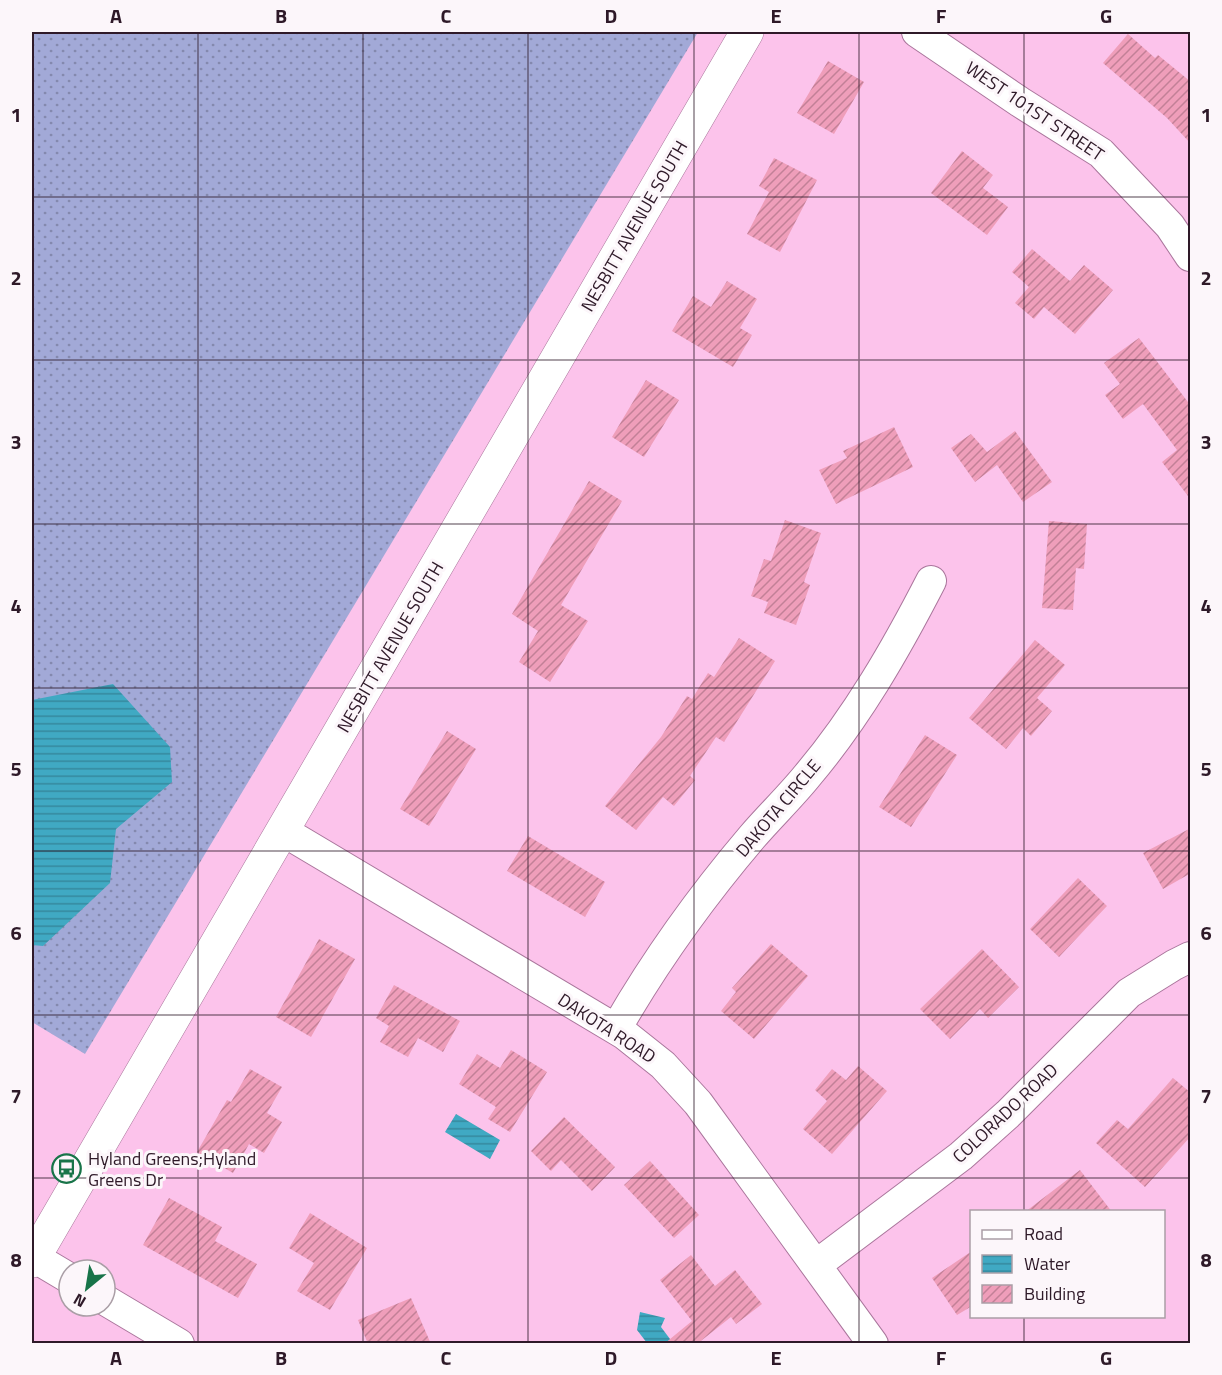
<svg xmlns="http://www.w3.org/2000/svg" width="1222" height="1375" font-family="'Titillium Web',sans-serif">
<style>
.grass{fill:url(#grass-dots)}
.water{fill:url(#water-rules)}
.building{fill:url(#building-hatch)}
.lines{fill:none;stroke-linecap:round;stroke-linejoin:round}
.minor-casing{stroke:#aa769c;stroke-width:32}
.tertiary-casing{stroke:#aa769c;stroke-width:34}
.minor{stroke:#fff;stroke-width:30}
.tertiary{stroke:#fff;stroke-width:33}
.grid{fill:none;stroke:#2e1928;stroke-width:1.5;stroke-opacity:0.55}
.labels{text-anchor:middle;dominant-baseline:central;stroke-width:6;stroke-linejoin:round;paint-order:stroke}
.street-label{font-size:18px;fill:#2e1928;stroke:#fcf6fa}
.poi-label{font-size:18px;fill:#2e1928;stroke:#fcf6fa;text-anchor:start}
.neatline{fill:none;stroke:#2e1928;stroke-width:2}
.grid-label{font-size:20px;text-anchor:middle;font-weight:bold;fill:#2e1928}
</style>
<defs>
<pattern id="grass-dots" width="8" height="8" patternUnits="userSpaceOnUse" patternTransform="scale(1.5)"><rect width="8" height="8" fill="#a2a9d7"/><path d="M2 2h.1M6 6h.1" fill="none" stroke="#8489ae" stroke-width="1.8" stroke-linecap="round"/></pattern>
<pattern id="water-rules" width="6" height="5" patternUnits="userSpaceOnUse" patternTransform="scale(1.5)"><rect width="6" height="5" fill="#40a9c3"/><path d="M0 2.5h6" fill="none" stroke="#36899e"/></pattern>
<pattern id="building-hatch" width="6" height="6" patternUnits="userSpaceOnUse" patternTransform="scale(1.5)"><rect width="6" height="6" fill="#ef9eba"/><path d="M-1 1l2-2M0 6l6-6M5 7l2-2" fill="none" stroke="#c28097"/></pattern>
</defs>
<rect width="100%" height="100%" fill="#fcc3eb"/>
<path class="grass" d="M32 32H698L85 1054 32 1022Z"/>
<path class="water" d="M113 684 170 747 172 782 116 829 110 883 43 946 32 945V700Z
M456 1114 500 1140 490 1159 445 1132Z
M640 1312 665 1318 661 1327 673 1343H647L637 1330Z"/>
<path class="building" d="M1128 34 1155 58 1158 55 1191 82V144L1167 118 1103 63Z
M828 61 864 82 834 134 797 113Z
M962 151 993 175 983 188 1008 207 987 235 931 193Z
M774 158 817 180 780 252 747 234 769 192 759 186Z
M1032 249 1070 281 1084 265 1113 290 1075 334 1044 307 1034 319 1015 303 1029 287 1012 272Z
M727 281 757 299 740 328 752 335 733 367 672 331 693 296 711 307Z
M1139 338 1191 406V500L1162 462 1177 450 1143 404 1123 419 1105 395 1120 384 1104 363Z
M646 380 679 400 644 457 612 437Z
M894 427 913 467 836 504 819 470 847 458 843 451Z
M1015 431 1052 482 1023 502 997 465 975 482 951 448 971 434 987 452Z
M589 481 622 501 561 605 588 621 550 682 519 662 538 631 512 614Z
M785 520 821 533 804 582 810 585 796 625 764 613 768 602 751 596 764 559 771 561Z
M1049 521 1087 524 1084 569 1076 568 1073 610 1042 608Z
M739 638 775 661 724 742 716 737 690 776 695 780 674 806 663 797 636 830 605 806 661 737 687 696 692 699 708 673 714 677Z
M1035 640 1065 665 1037 698 1052 711 1031 736 1023 728 1006 749 969 718Z
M447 731 476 749 429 826 400 809Z
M925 735 957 755 911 827 879 807Z
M1191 828V873L1163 889 1143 853Z
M528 836 605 882 585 917 507 871Z
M1078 878 1107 906 1059 957 1030 929Z
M319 939 355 959 311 1037 276 1017Z
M771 944 808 976 754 1039 721 1011 736 992 732 988Z
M982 949 1019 987 988 1018 980 1009 950 1039 920 1009Z
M394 985 460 1021 443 1052 418 1038 408 1057 380 1042 389 1026 376 1018Z
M511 1050 547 1072 510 1132 488 1119 496 1107 459 1084 477 1054 500 1068Z
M858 1066 887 1091 832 1154 803 1129 827 1101 815 1090 832 1069 846 1080Z
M250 1069 282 1087 267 1113 282 1122 264 1153 249 1144 233 1173 197 1152 227 1100 231 1102Z
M1173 1078 1191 1093V1136L1145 1187 1096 1143 1117 1120 1128 1129Z
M564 1117 615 1167 592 1191 561 1160 551 1171 531 1151Z
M650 1161 699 1215 674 1238 624 1185Z
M1080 1170 1112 1212H1025Z
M169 1198 222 1227 215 1241 257 1264 238 1298 143 1245Z
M310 1213 367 1248 330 1310 297 1291 314 1263 289 1248Z
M972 1251V1306L957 1315 932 1278Z
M691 1255 715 1286 735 1270 762 1304 736 1324 731 1317 697 1344H664L692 1321 660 1280Z
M411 1298 431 1344H368L358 1320Z"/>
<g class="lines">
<defs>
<path id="minor" d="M917 32 1020 102 1101 153 1170 226 1190 256
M283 831 624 1034 663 1065 698 1103 873 1344
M616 1029C655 961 701 897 752 837 770 816 790 797 807 776 857 717 896 649 931 581
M32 1256 69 1278
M816 1265 961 1156 1008 1114 1129 993 1174 965 1190 957
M105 1300 179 1344"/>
<path id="tertiary" d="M32 1261 747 32"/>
</defs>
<use href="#minor" class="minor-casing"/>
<use href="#tertiary" class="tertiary-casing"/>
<use href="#minor" class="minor"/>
<use href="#tertiary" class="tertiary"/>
</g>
<path class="grid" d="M198 32V1344M363 32V1344M528 32V1344M694 32V1344M859 32V1344M1024 32V1212M32 197H1190M32 360H1190M32 524H1190M32 688H1190M32 851H1190M32 1015H1190M32 1178H1190M1024 1316V1344"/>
<defs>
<symbol id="bus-ring" viewBox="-11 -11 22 22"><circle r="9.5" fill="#fcf6fa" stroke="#187449" stroke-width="1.5"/><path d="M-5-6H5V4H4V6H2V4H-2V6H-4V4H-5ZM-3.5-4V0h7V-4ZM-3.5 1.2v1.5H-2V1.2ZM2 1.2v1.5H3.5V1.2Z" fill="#187449"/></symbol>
</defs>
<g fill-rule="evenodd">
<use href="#bus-ring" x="50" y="1152" width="33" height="33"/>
</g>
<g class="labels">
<g class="street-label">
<text transform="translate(1035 111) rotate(34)">WEST 101ST STREET</text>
<text transform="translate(634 226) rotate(-60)">NESBITT AVENUE SOUTH</text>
<text transform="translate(390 647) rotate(-60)">NESBITT AVENUE SOUTH</text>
<text transform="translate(778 808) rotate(-50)">DAKOTA CIRCLE</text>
<text transform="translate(607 1028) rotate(33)">DAKOTA ROAD</text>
<text transform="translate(1005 1113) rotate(-43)">COLORADO ROAD</text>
</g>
<g class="poi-label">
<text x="88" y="1158">Hyland Greens;Hyland<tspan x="88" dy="21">Greens Dr</tspan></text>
</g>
</g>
<rect width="1222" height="1375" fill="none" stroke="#fcf6fa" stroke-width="66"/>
<rect x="970" y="1210" width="195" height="108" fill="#fcf6fa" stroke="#aa9ea6" stroke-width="1.5"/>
<rect x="982" y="1230" width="30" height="9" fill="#ffffff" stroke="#aa9ea6" stroke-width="1.5"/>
<text x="1024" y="1240" font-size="18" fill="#2e1928">Road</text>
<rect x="982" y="1255" width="30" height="18" fill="url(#water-rules)" stroke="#aa9ea6" stroke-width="1.5"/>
<text x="1024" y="1270" font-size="18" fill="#2e1928">Water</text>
<rect x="982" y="1285" width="30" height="18" fill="url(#building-hatch)" stroke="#aa9ea6" stroke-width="1.5"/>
<text x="1024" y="1300" font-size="18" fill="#2e1928">Building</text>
<g transform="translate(87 1288) rotate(210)"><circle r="28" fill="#fcf6fa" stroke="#aa9ea6" stroke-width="1.5"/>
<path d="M0-4.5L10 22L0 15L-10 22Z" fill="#187449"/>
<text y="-9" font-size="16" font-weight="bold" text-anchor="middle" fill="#2e1928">N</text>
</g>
<rect x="33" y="33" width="1156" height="1309" class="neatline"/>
<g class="grid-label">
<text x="116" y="23">A</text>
<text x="281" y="23">B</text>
<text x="446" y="23">C</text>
<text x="611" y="23">D</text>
<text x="776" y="23">E</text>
<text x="941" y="23">F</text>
<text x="1106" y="23">G</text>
<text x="16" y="122">1</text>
<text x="1206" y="122">1</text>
<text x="16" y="285">2</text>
<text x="1206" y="285">2</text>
<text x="16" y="449">3</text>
<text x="1206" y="449">3</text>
<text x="16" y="613">4</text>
<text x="1206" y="613">4</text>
<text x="16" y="776">5</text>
<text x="1206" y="776">5</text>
<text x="16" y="940">6</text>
<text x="1206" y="940">6</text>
<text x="16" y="1103">7</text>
<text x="1206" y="1103">7</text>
<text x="16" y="1267">8</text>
<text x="1206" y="1267">8</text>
<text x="116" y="1365">A</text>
<text x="281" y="1365">B</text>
<text x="446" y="1365">C</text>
<text x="611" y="1365">D</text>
<text x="776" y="1365">E</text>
<text x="941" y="1365">F</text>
<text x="1106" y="1365">G</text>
</g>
</svg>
